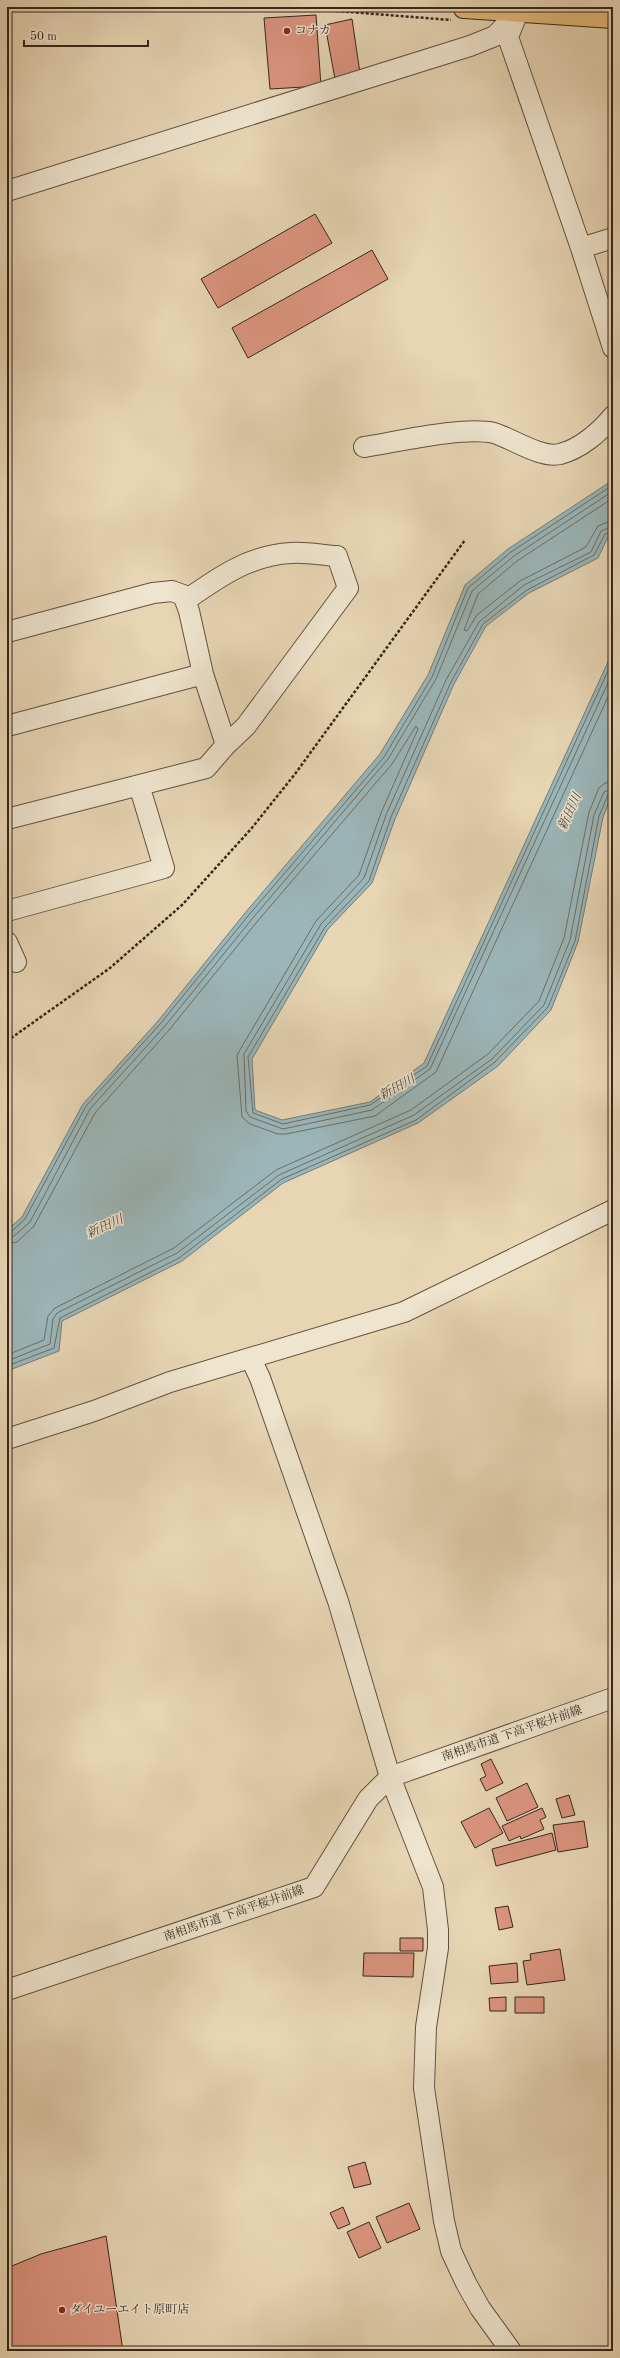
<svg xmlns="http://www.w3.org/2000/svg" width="620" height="2358" font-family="'Old Standard TT','Noto Serif JP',serif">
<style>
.water{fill:#9bb6b8;stroke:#727d79}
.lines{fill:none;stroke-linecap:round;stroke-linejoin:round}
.shore{stroke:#686e6a;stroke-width:1}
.building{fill:#dc9580;stroke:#34271b}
.street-casing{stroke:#615241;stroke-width:22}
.primary-casing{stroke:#34271b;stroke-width:24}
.path{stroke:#34271b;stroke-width:2.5;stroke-dasharray:3 2;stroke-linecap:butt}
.street{stroke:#efe4ce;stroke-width:20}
.primary{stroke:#e4ba7a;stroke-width:22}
.poi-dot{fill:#8f2418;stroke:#efe4ce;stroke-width:1.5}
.labels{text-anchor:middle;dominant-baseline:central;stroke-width:3;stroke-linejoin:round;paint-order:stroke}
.poi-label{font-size:12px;fill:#34271b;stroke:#efe4ce;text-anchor:start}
.street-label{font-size:12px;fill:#34271b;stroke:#efe4ce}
.water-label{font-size:13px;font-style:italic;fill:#4e4b42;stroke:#efe4ce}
</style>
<rect width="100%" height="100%" fill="#e7d5b4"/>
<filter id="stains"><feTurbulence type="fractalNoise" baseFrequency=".005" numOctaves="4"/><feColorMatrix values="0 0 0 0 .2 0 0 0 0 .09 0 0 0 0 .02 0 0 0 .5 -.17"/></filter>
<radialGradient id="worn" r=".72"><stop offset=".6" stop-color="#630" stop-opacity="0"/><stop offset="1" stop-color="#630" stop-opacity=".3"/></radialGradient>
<path class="water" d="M613 480V535L608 537 598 558 529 593 486 626 454 684 395 819 372 883 328 929 252 1059 255 1110 282 1120 370 1102 424 1063 613 651V792L603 817 578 942 551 1010 498 1066 418 1123 283 1183 182 1261 62 1321 59 1351 7 1371V1230L22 1217 83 1104 158 1021 245 913 380 754 428 675 465 585 508 549Z"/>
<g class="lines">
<path class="shore" d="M613 498 517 561 478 594 464 630 467 631 477 615 520 581 586 547 598 526 613 520
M613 526 601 531 591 552 524 585 479 622 446 680 386 815 364 878 321 924 244 1054 246 1111 250 1117 283 1129 372 1110 430 1069 613 672
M613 532 605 534 594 555 527 590 483 624 451 682 391 817 369 881 325 927 248 1057 253 1113 283 1124 370 1105 427 1066 613 660
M7 1233 11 1232 25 1219 86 1106 161 1023 248 916 384 757 432 677 468 588 511 552 613 485
M7 1238 14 1236 30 1222 90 1109 165 1026 252 919 388 759 436 679 472 591 514 556 613 491
M7 1244 17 1242 34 1226 95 1113 169 1030 256 923 392 764 416 726 418 729 381 813 359 875 316 921 237 1055 242 1117 250 1124 278 1134H286L375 1116 436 1072 613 686
M7 1355 44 1340 48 1316 55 1308 174 1248 276 1170 411 1110 488 1054 539 1001 564 938 589 812 599 788 605 783 613 782
M7 1361 50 1344 53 1319 57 1313 177 1253 279 1175 414 1115 492 1059 544 1005 570 940 594 815 604 792 613 788
M7 1366 54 1348 60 1318 179 1258 282 1179 416 1120 495 1062 548 1007 575 941 599 816 608 795 613 793"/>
</g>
<path class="building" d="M316 15 321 86 270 89 264 18Z
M352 19 360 73 335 79 325 25Z
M315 214 332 243 218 308 201 279Z
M372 250 388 279 248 358 232 328Z
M491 1759 503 1783 486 1791 480 1779 486 1776 481 1764Z
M527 1783 538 1807 507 1821 496 1798Z
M569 1795 575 1815 562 1818 556 1799Z
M489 1808 503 1833 475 1848 461 1822Z
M542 1808 546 1817 540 1820 544 1829 521 1839 520 1836 509 1841 502 1826Z
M584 1821 588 1847 558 1852 553 1825Z
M552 1833 556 1850 496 1866 492 1849Z
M508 1906 513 1927 499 1930 495 1908Z
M400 1938H423V1951H400Z
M560 1949 565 1980 527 1985 523 1961 531 1960 530 1954Z
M364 1953H414L413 1977 363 1976Z
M517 1963 518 1982 491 1984 489 1966Z
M506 1997V2011H490L489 1998Z
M515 1997H544V2013H515Z
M365 2162 371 2184 354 2188 348 2167Z
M409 2203 420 2229 387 2243 376 2217Z
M343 2207 350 2224 338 2229 330 2213Z
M369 2222 381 2248 359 2258 347 2232Z
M106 2236 123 2351H7V2268L41 2254Z"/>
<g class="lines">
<defs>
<path id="street" d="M516 17 508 37 581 248 613 348
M7 191 470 46 495 36 519 11
M581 248 613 238
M364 447C397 442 463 426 494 433 511 438 542 459 560 454 580 449 600 432 613 416
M7 632 153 593 172 591 183 595 189 611 203 674 226 745
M7 726 203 674
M7 819 206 768 226 745 246 726 348 588 337 556C322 555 306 552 291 553 250 555 219 577 186 600
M7 911 164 868 139 785
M7 942 16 962
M251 1359 260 1378 338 1601 390 1777 433 1887 438 1930V1948L426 2027 424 2088 444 2221 451 2251 466 2283 480 2308 511 2351
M7 1439 94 1411 170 1382 404 1312 613 1210
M7 1990 314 1887 368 1799 390 1777 613 1698"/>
<path id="primary" d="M464 7 613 17"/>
</defs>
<use href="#street" class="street-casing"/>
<use href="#primary" class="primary-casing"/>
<path class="path" d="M286 7 451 20
M7 1041 110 968 182 905 251 829 295 774 465 540"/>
<use href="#street" class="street"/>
<use href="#primary" class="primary"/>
</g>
<g class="poi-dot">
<circle cx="287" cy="31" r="4"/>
<circle cx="62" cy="2310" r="4"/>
</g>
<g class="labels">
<g class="poi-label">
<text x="295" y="31">コナカ</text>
<text x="70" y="2310">ダイユーエイト原町店</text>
</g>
<g class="street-label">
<text transform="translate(512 1734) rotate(-19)">南相馬市道 下高平桜井前線</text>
<text transform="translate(234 1914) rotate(-19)">南相馬市道 下高平桜井前線</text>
</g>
<g class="water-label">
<text transform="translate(570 812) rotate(-65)">新田川</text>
<text transform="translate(397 1088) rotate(-29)">新田川</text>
<text transform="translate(105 1227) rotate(-24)">新田川</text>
</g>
</g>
<rect width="620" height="2358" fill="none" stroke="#e7d5b4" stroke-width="24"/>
<rect x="8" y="8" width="604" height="2342" fill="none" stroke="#34271b" stroke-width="2"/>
<rect x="12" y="12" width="596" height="2334" fill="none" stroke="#34271b"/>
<path d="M24 40v6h124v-6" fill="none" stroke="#34271b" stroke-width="2"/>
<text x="30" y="40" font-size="12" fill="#34271b" stroke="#efe4ce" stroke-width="3" paint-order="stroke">50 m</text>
<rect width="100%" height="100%" filter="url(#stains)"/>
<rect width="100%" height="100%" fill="url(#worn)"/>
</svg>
